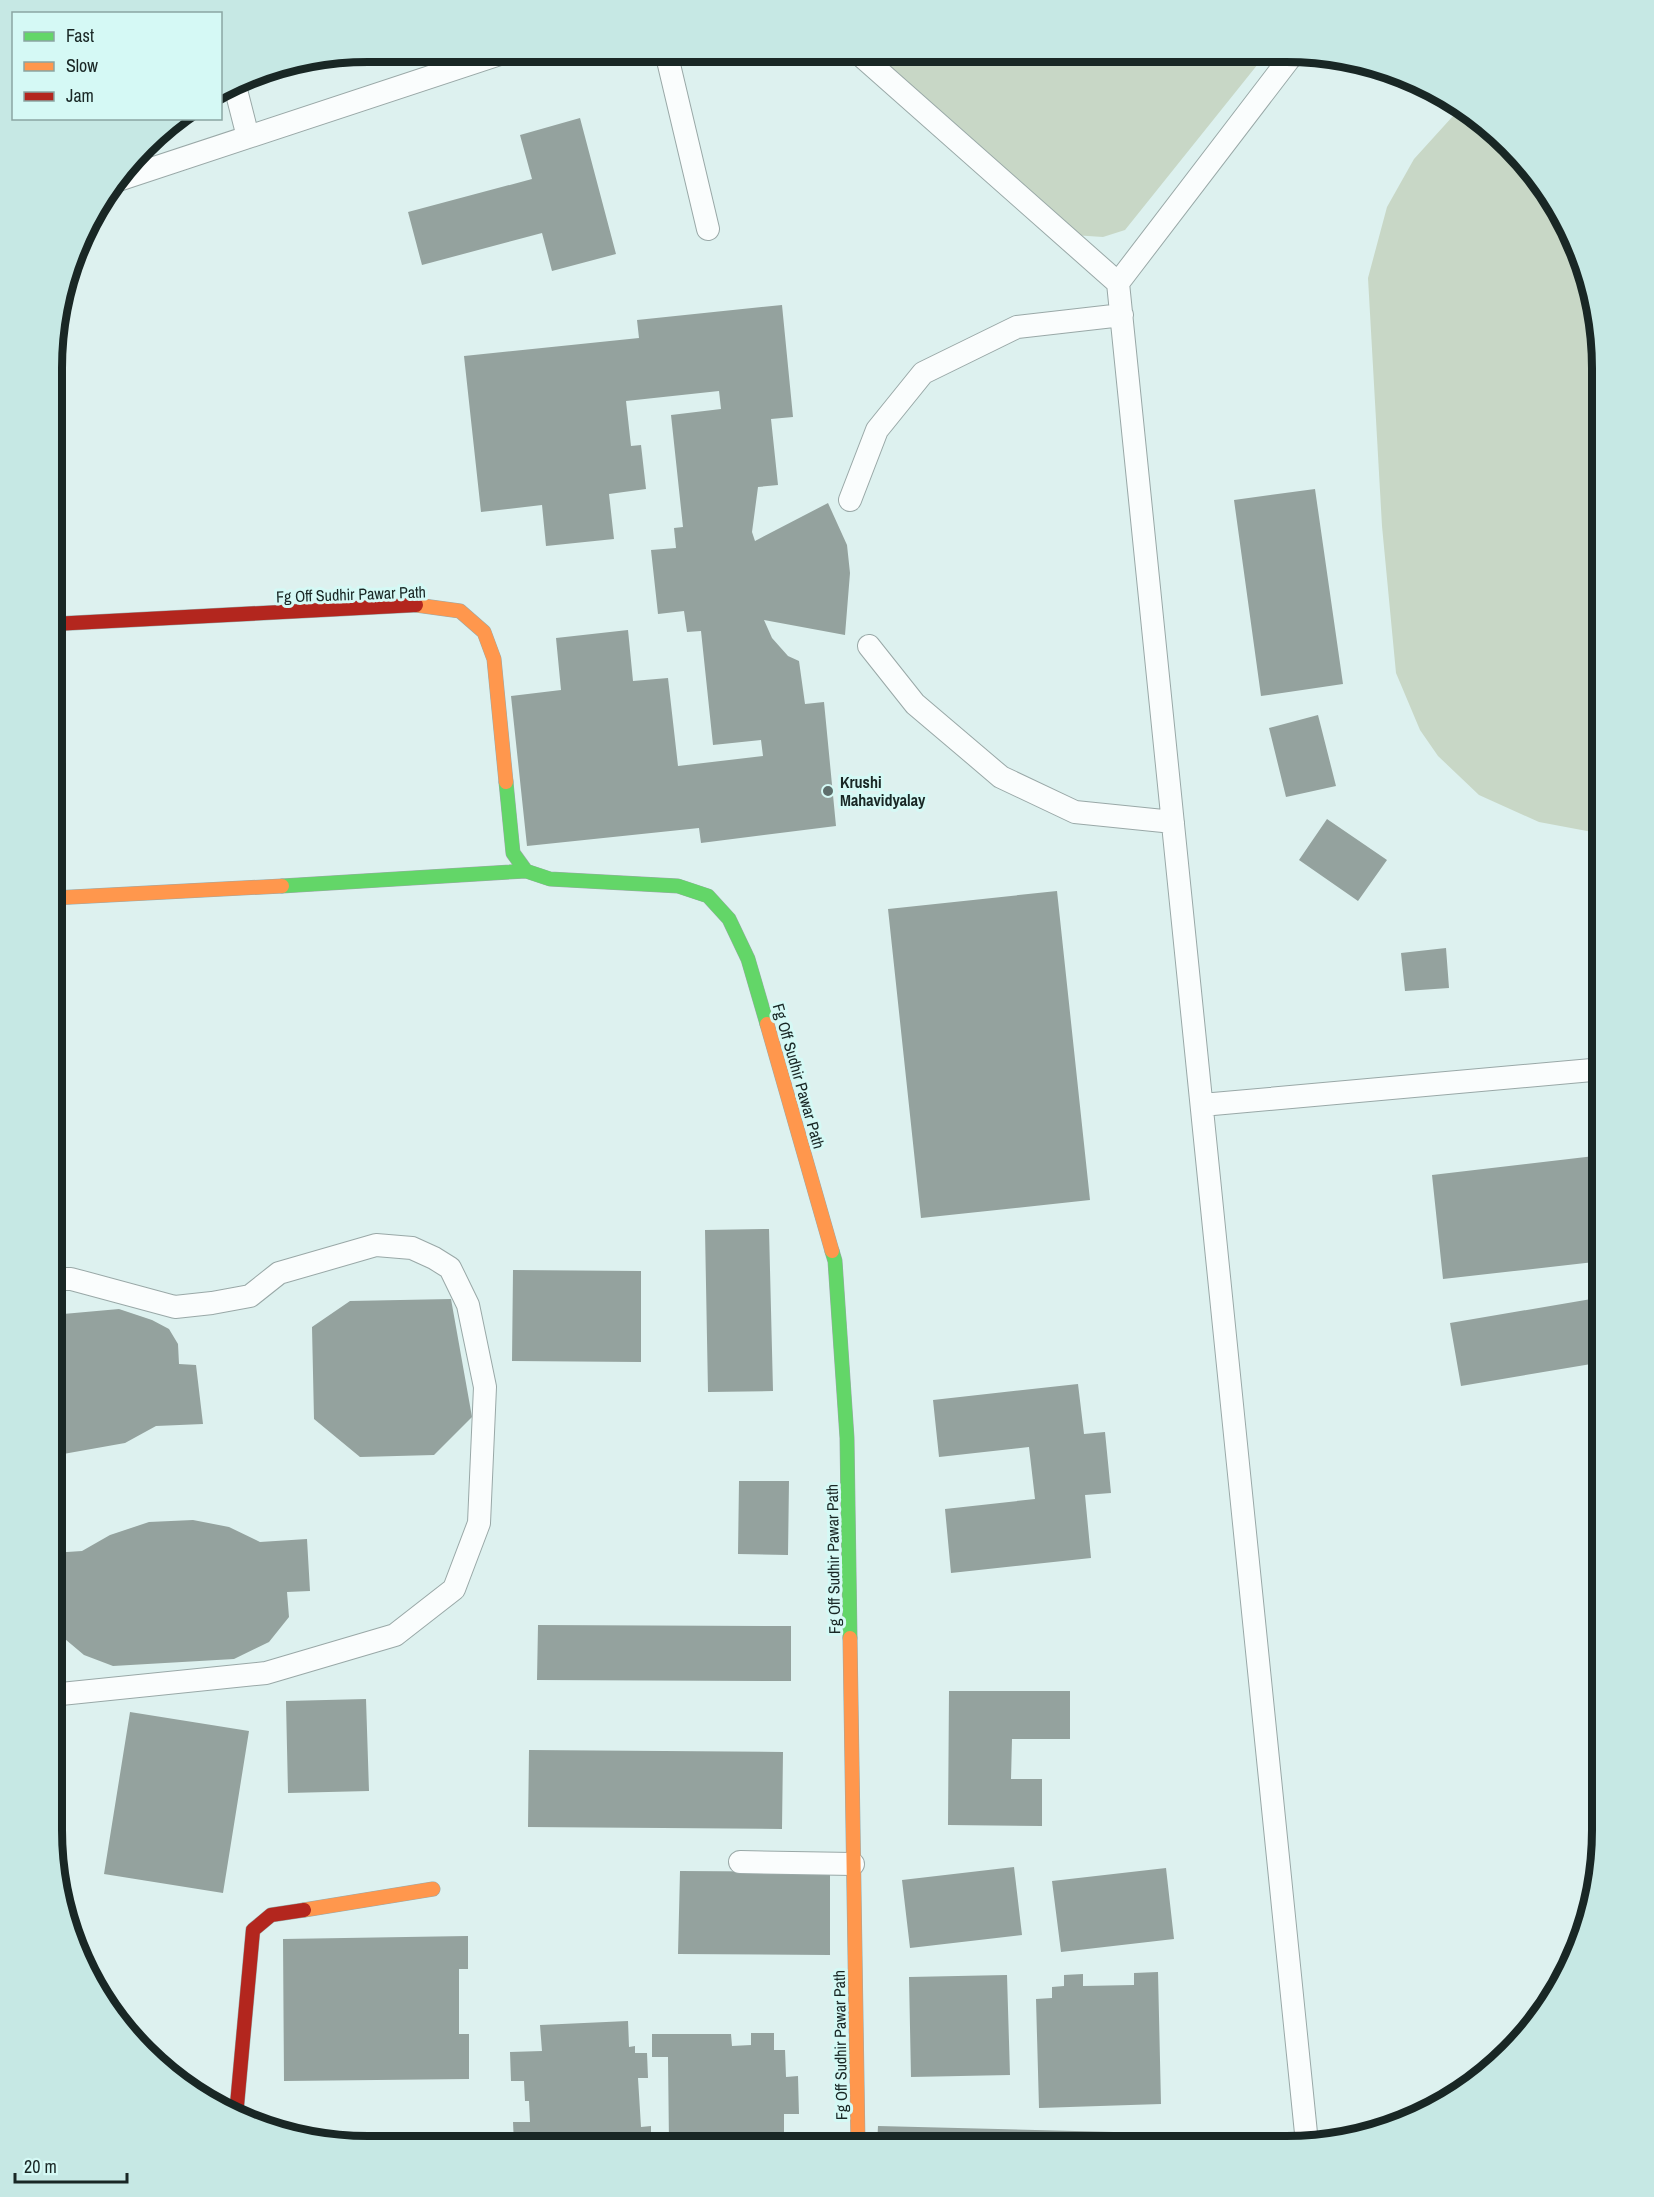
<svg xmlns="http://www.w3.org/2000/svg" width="1654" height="2197" font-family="'Archivo Narrow',sans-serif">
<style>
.green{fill:#c8d7c6}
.building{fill:#94a29e}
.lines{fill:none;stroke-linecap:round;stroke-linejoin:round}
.lane-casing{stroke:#99a8a7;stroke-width:24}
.fast-casing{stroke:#99a8a7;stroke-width:15}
.slow-casing{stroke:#99a8a7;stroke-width:15}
.jam-casing{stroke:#99a8a7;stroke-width:15}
.lane{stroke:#fafdfd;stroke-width:22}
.fast{stroke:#63d668;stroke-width:14}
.slow{stroke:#ff974d;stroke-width:14}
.jam{stroke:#b3261e;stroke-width:14}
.poi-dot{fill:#5e6e6c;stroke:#d5f9f5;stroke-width:2}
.labels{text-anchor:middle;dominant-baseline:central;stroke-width:6;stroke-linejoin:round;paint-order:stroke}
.street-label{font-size:16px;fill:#192725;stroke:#d5f9f5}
.poi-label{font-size:16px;font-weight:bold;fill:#192725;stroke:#d5f9f5;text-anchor:start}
.rim{fill:none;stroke:#192725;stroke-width:8}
</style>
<rect width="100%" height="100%" fill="#ddf1ef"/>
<path class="green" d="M876 52 1266 54 1125 230 1103 237 1073 235 1043 216Z
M1463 105 1525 159 1570 227 1592 286 1603 367V834L1539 822 1479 795 1438 756 1420 730 1396 673 1382 526 1368 278 1387 207 1414 159Z"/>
<path class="building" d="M580 118 616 254 552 271 542 233 422 265 408 212 532 179 520 135Z
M782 305 793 417 771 419 778 485 758 487 752 532 755 541 828 503 847 545 850 573 845 635 764 620 772 638 788 656 799 661 805 704 824 702 836 826 701 843 699 828 527 846 511 696 561 690 556 638 628 630 633 681 668 678 678 766 763 756 761 740 713 745 701 631 687 632 684 611 658 614 651 550 676 548 674 528 683 527 671 415 721 409 719 391 626 401 631 446 641 445 646 489 609 494 614 539 546 546 542 505 481 512 464 356 639 338 637 320Z
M1315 489 1343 684 1261 696 1234 500Z
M1318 715 1336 786 1286 797 1269 728Z
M1327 819 1387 860 1358 901 1299 860Z
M1057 891 1090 1200 921 1218 888 909Z
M1446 948 1449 988 1405 991 1401 953Z
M1603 1155V1261L1443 1279 1432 1175Z
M769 1229 773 1391 708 1392 705 1230Z
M513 1270 641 1271V1362L512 1361Z
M1603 1297V1362L1461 1386 1450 1323Z
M451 1299 472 1417 434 1455 360 1457 314 1419 312 1327 350 1301Z
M119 1309 152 1320 169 1329 178 1344 179 1364 196 1365 203 1424 156 1426 125 1443 52 1456V1315Z
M1078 1384 1084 1434 1105 1432 1111 1493 1085 1495 1091 1558 951 1573 945 1509 1035 1499 1029 1447 939 1457 933 1400Z
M739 1481H789L788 1555 738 1554Z
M193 1520 229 1527 260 1542 307 1539 310 1591 287 1592 289 1617 269 1642 234 1659 113 1666 84 1655 59 1634 57 1604 51 1605 52 1553 82 1551 110 1535 149 1522Z
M538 1625 791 1626V1681L537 1680Z
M949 1691H1070V1739H1012L1011 1779H1042V1826L948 1825Z
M366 1699 369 1791 288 1793 286 1701Z
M130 1712 249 1731 223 1893 104 1874Z
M529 1750 783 1752 782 1829 528 1827Z
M1014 1867 1022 1935 910 1948 902 1880Z
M1166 1868 1174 1939 1061 1952 1052 1881Z
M680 1871 830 1872V1955L678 1954Z
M468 1936V1969H459V2034H469V2079L284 2081 283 1939Z
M1158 1972 1161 2104 1039 2108 1036 1999 1052 1998V1987L1064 1986V1975L1083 1974V1986L1134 1985V1973Z
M1007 1975 1010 2075 911 2077 909 1977Z
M628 2021 629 2047 635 2046V2053H647L648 2078H638L641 2127 651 2126V2140H655V2144H514L513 2122H530L529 2101H525L524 2081H511L510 2052 542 2051 540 2025Z
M751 2033H774V2050H785L786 2077 798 2076 799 2114H784V2145L669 2144 668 2057H652V2034H731L732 2046 751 2045Z
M878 2126 1192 2134V2146L877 2145Z"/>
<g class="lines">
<defs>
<path id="lane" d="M666 52 708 229
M857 52 1118 283 1307 2143
M235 86 248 137
M118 180 509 51
M1118 283 1293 54
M850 500 877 430 923 373 1017 327 1122 315
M869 646 915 704 1001 777 1075 812 1173 822
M1202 1105 1603 1069
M51 1695 266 1673 395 1635 454 1589 479 1523 485 1387 468 1305 450 1268 434 1258 412 1248 376 1245 279 1273 250 1296 212 1303 175 1307 71 1279H52
M740 1862 853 1864"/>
<path id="fast" d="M506 782 513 853 526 871 550 879 678 886 708 896 729 919 748 959 767 1024
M282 886 526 871
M832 1251 835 1261 847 1438 850 1638"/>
<path id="slow" d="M416 605 460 611 484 632 494 659 506 782
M53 898 282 886
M767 1024 832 1251
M850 1638 858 2145
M304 1910 433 1889"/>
<path id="jam" d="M53 624 416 605
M236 2116 253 1930 271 1915 304 1910"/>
</defs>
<use href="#lane" class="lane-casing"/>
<use href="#fast" class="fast-casing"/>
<use href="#slow" class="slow-casing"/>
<use href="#jam" class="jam-casing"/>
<use href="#lane" class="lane"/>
<use href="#fast" class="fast"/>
<use href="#slow" class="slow"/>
<use href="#jam" class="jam"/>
</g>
<circle class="poi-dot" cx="828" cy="791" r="6"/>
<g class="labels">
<g class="street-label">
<text transform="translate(351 594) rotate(-2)">Fg Off Sudhir Pawar Path</text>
<text transform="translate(799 1076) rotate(74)">Fg Off Sudhir Pawar Path</text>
<text transform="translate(833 1559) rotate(-91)">Fg Off Sudhir Pawar Path</text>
<text transform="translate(840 2045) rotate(-91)">Fg Off Sudhir Pawar Path</text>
</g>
<g class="poi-label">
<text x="840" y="782">Krushi<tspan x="840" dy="18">Mahavidyalay</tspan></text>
</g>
</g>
<path d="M0 0H1654V2197H0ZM368 62H1286A306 306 0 0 1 1592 368V1830A306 306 0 0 1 1286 2136H368A306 306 0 0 1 62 1830V368A306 306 0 0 1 368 62Z" fill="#c6e8e4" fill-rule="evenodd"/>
<path class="rim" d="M368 62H1286A306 306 0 0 1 1592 368V1830A306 306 0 0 1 1286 2136H368A306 306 0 0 1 62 1830V368A306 306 0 0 1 368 62Z"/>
<rect x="12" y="12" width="210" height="108" fill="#d5f9f5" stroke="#8aa5a2" stroke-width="1.5"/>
<rect x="24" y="32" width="30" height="9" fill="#63d668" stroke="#8aa5a2" stroke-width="1.5"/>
<text x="66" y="42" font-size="18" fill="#192725">Fast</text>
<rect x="24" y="62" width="30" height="9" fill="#ff974d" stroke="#8aa5a2" stroke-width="1.5"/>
<text x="66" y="72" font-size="18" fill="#192725">Slow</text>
<rect x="24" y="92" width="30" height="9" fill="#b3261e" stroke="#8aa5a2" stroke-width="1.5"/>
<text x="66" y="102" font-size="18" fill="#192725">Jam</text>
<path d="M15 2173v9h112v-9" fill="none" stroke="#192725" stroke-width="3"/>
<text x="24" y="2173" font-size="18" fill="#192725" stroke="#d5f9f5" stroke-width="4.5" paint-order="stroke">20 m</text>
</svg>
